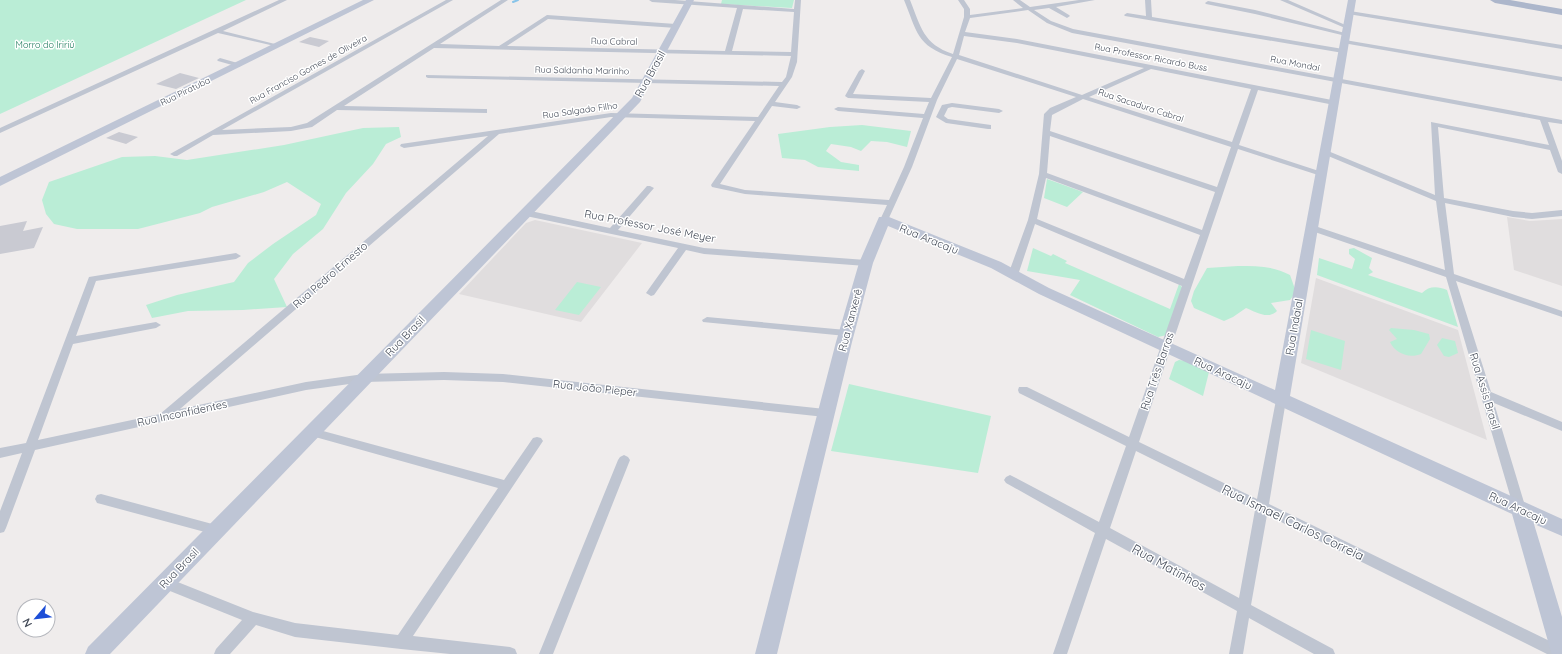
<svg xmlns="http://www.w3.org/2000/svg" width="1562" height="654" font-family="Quicksand,sans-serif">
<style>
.education{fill:#e0ddde}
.green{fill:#baedd6}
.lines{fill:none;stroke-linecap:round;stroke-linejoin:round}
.stream{stroke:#88c4e9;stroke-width:2}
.building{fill:#c9cad2}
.street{fill:#bfc5d1;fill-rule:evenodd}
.secondary{fill:#bec5d5;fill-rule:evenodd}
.primary{fill:#acb6cb;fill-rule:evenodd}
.labels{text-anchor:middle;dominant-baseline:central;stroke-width:3;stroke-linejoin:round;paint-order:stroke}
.far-street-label{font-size:9px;fill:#454c59;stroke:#fff}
.far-park-label{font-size:9px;fill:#187758;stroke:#fff}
.street-label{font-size:11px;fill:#454c59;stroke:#fff}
.near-street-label{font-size:13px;fill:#454c59;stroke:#fff}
</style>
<rect width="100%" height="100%" fill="#efecec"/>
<path class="education" d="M1507 217 1530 221 1562 219V286L1514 270Z
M535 220 642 243 581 322 459 294 526 223Z
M1316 278 1458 330 1487 440 1301 363Z"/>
<path class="green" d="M0 0H246L0 114Z
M722 0H794L792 8 721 4Z
M862 125 911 131 907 147 887 142 871 141 861 151 851 147 831 144 826 151 841 162 859 165V171L818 167 805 160 782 158 778 134 830 127Z
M399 127 401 137 386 144 373 164 346 193 323 229 293 254 274 279 287 307 243 310 188 311 152 318 146 305 177 295 234 282 248 263 273 244 316 215 321 204 287 182 264 192 212 207 200 213 138 229H77L54 224 46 214 42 200 49 182 122 157 155 156 187 160 284 145 363 128Z
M1047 179 1083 192 1067 207 1044 198Z
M1033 248 1051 256 1053 254 1067 261 1065 263 1170 309 1179 284 1182 287 1167 335 1158 337 1070 295 1080 280 1027 271Z
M1354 248 1372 258 1369 268 1373 272 1368 275 1422 293C1429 286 1437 286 1447 290L1458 327 1317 275 1319 258 1352 269 1355 259 1349 254V249Z
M1238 266C1257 266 1274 266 1290 275L1296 292 1290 300 1271 303 1277 311C1268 320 1256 312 1246 308L1233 317 1224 321 1194 308 1191 301 1194 291 1207 268Z
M577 282 601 287 579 315 555 310Z
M1391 328 1414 330 1429 334 1430 339 1421 354C1409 359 1395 353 1390 342L1397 339 1389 330Z
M1311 330 1345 341 1341 370 1306 359Z
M1442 338 1455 341 1458 353 1449 357 1444 356 1437 345Z
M1179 360 1186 361 1209 372 1203 396 1169 379 1175 362Z
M849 384 991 416 978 473 831 451Z"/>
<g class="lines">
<path class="stream" d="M513 2 518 0"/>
</g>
<path class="building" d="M310 37 329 41 319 47 299 42Z
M180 73 199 78 176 89 156 84Z
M119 132 138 137 126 144 106 138Z
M27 221 23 231 43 227 34 248 0 254V226Z"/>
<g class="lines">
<path class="street" d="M279 0H287L223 31 279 45V47L218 33 0 133V128Z
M446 0H453L222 130 291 127 307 123 501 0H508L440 44 499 46 547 15 676 24 679 26 676 28 548 19 507 46 725 51 737 8 652 2 649 0H675L794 9 795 0H801L797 62 792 77 775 102 797 105 801 107 797 109 772 106 720 184 745 190 889 200 904 167 923 118 838 111 834 109 838 107 924 114 929 102 848 98 845 96 859 71 862 69 865 71 853 94 931 98 952 57C916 46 917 31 904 0H910C921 27 923 44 953 54L964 17V9L958 0H964L970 9V15L1023 8 1013 0H1020L1030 7 1079 0H1095L1056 7 1069 15 1070 16 1067 18 1049 8 1034 10 1051 21 1073 29 1562 120V124L1548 122 1562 161V174L1558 172 1550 150 1438 127 1444 198 1513 211 1532 213 1562 210V216L1532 219 1513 217 1445 203 1454 274 1562 311V317L1456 281 1491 392 1562 422V431L1494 403 1526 509 1524 513 1520 514 1516 513 1514 509 1446 277 1309 230 1308 228 1312 225 1315 226 1445 270 1436 201 1321 153 1322 151H1328L1435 195 1431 122 1549 145 1540 120 1072 33 1047 23 1028 10 970 18 965 32 1017 39 1337 101 1338 103 1334 105 1258 90 1239 145 1325 173 1324 175H1318L1238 149 1139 442 1257 499 1276 400 1277 397H1285L1286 400 1269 504 1562 647V654H1547L1267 515 1251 605 1333 649 1335 654H1314L1249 618 1243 654H1229L1237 611 1106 539 1067 654H1053L1095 533 1006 483 1004 480 1006 477 1010 475 1014 477 1099 522 1126 446 1019 393 1018 390 1019 387H1027L1129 437 1182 286 1035 224 1018 275 1013 278 1010 277 1008 275 1028 220 1039 174 1044 114 1050 108 1076 97 957 59 937 100 912 167 888 220 884 223 880 220 887 205 745 194 712 187 711 185 755 121 611 117 499 134 180 409 306 382 364 374 444 372 503 374 825 409 829 410 831 413 829 416 825 417 503 382 444 380 364 382 306 390 35 450 6 528 4 532 0 533V511L22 453 0 458V448L26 443 89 277 236 253 241 256 236 259 96 281 76 336 156 322 161 325 156 328 73 344 38 440 160 414 488 136 404 148 400 146 401 144 611 113 758 117 779 86 428 78 426 77V75L782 82 786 77 791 56 434 48 344 106 484 109H487V113L337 110 312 127 291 131 213 135 177 156H174L170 154ZM743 9 794 12 791 52 732 51ZM964 36 1017 43 1144 68 1082 95 959 55ZM1151 69 1251 89 1232 142 1089 97ZM1083 99 1231 147 1217 187 1050 131 1052 115ZM1050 136 1215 192 1202 230 1047 173ZM1046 178 1200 235 1184 279 1037 219ZM1136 451 1255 510 1239 598 1110 528Z
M1145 0H1151L1152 17 1343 49 1346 51 1343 53 1125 16 1124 15 1127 13 1146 16Z
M1280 0H1288L1350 27 1345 28Z
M1208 1 1255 10 1349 34 1346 36 1255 14 1206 4 1205 3Z
M1350 11 1562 45V49L1348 14 1347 13Z
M1345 40 1562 77V81L1343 43 1342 42Z
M220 58 241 64 242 65 239 67 218 61 217 60Z
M952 103 999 109 1003 111 999 113 952 107 948 108 944 116 948 119 991 125V129H988L946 123 936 117 942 105Z
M647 186H650L654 188 618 230 704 248 866 260 871 263 866 266 704 254 686 250 654 295 651 296 646 293 678 248 526 216 522 213 526 210 610 228Z
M707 317 846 330 851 333 846 336 703 322 702 320Z
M312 428 504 480 533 438 537 437 541 438 543 441 413 636 510 647 515 649 517 654H450L401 649 295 637 256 625 230 654H214L216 649 242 620 160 587 158 583 160 579 165 577 253 612 295 623 398 635 498 488 308 435 306 432 308 429Z
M624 455 628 457 630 460 553 654H539L618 460 620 457Z
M101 494 216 525 220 526 222 530 220 534 216 535 101 504 97 503 95 499 97 495Z"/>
<path class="secondary" d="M363 0H374L0 186V177Z
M686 0H694L640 102 110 654H85L88 647 632 98Z
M1348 0H1356L1290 396 1562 519V536L1534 524 1562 617V654H1552L1551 652 1512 514 1039 294 991 268 888 226 873 263 852 342 777 654H755L836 342 859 263 879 217H889L1001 262 1049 288 1275 390Z"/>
<path class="primary" d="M1490 0H1510L1562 9V15L1495 3Z"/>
</g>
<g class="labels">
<g class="far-street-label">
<text transform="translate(614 41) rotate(1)">Rua Cabral</text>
<text transform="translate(1151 57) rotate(11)">Rua Professor Ricardo Buss</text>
<text transform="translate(1295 63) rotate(11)">Rua Mondaí</text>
<text transform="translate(308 69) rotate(-29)">Rua Franciso Gomes de Oliveira</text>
<text transform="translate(582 70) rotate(1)">Rua Saldanha Marinho</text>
<text transform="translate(185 91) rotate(-26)">Rua Piratuba</text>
<text transform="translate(1141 105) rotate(18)">Rua Sacadura Cabral</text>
<text transform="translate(580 110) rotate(-8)">Rua Salgado Filho</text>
</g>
<g class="far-park-label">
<text x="45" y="44">Morro do Iririú</text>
</g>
<g class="street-label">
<text transform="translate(650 74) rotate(-61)">Rua Brasil</text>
<text transform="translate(650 226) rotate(11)">Rua Professor José Meyer</text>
<text transform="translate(929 239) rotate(22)">Rua Aracaju</text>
<text transform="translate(330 275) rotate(-41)">Rua Pedro Ernesto</text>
<text transform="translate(850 320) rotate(-75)">Rua Xanxerê</text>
<text transform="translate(1294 327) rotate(-80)">Rua Indaial</text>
<text transform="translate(405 336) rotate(-46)">Rua Brasil</text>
<text transform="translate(1157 371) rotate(-71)">Rua Três Barras</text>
<text transform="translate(1223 373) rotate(25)">Rua Aracaju</text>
<text transform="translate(595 388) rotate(6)">Rua João Pieper</text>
<text transform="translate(1485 391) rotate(73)">Rua Assis Brasil</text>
<text transform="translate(182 413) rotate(-12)">Rua Inconfidentes</text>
<text transform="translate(1518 508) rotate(25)">Rua Aracaju</text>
<text transform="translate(179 568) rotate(-46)">Rua Brasil</text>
</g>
<g class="near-street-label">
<text transform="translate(1293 522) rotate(26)">Rua Ismael Carlos Correia</text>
<text transform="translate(1169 567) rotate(29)">Rua Matinhos</text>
</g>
</g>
<g transform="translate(36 618) rotate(242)"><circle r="19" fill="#ffffff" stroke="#b5b7bd"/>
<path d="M0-3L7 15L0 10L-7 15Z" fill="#1d4ed7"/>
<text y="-6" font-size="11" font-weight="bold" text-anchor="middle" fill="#454c59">N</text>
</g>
</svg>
